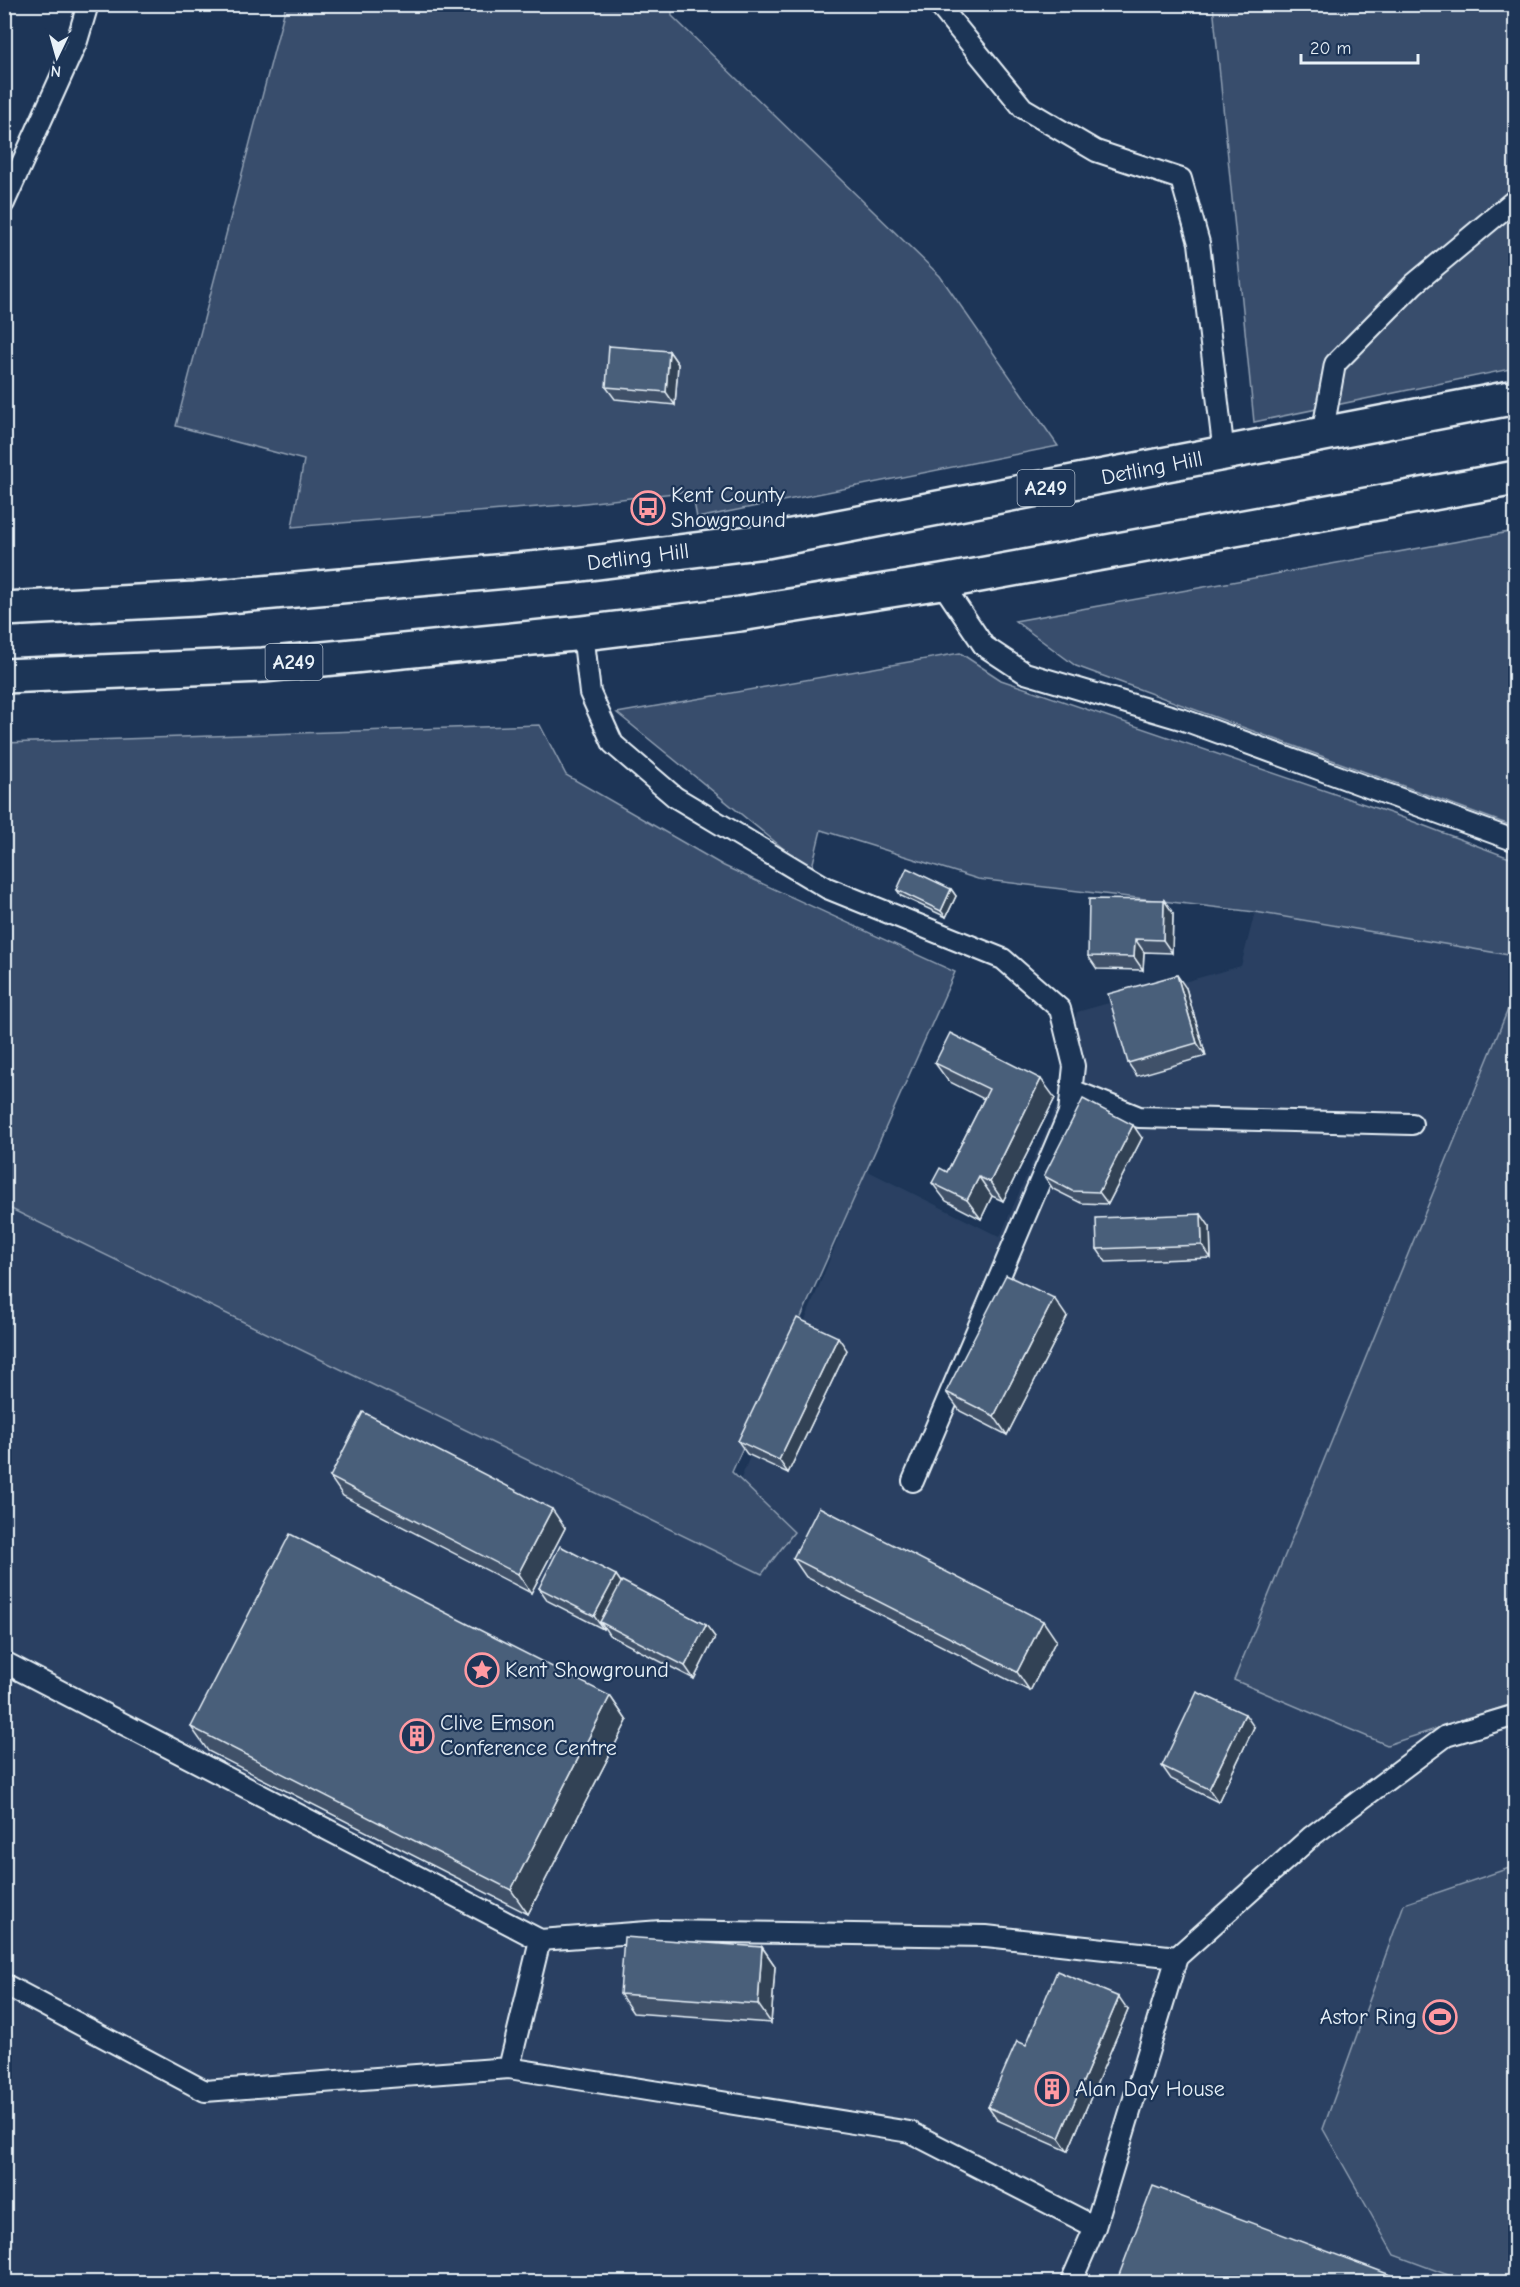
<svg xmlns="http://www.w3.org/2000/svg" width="1520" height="2287" font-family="'Comic Neue',sans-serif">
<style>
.built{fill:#2a4162}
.green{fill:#374d6c;stroke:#909fb2;stroke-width:1.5}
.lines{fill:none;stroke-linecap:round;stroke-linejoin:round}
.lane-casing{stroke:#e8f1f8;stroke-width:24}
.highway-casing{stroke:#e8f1f8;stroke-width:38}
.lane{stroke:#1d3557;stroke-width:20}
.highway{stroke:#1d3557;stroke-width:33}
.wall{fill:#3f5169;stroke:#e8f1f8;stroke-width:1.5}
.shaded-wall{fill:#334255;stroke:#e8f1f8;stroke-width:1.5}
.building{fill:#495e7a;stroke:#e8f1f8;stroke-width:1.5}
.labels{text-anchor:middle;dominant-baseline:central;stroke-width:4.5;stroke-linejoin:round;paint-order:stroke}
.shield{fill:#1d3557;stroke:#abb9c8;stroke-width:1.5}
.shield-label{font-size:21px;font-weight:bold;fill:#e8f1f8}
.street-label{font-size:22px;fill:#e8f1f8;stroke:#1d3557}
.poi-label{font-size:22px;fill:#e8f1f8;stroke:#1d3557;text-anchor:start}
</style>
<rect width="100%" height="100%" fill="#1d3557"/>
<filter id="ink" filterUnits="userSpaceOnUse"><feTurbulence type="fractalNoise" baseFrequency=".0167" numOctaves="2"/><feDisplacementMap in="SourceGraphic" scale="12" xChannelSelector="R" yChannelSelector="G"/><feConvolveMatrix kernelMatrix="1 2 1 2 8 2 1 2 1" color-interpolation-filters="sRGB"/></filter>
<g filter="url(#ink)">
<path class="built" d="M1255 912 1515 956V989L1511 1002 1516 1003 1515 2282H5L4 1206 762 1574 794 1532 740 1481 866 1170 1000 1237 1058 1103 1077 1012 1241 966Z"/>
<path class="green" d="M672 4V16L940 276 1058 446 697 518 692 491 576 504 292 527 304 460 176 426 286 5Z
M1213 5H1515V368L1254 422Z
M1515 531V827L1076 666 1015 621Z
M960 653 1001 680 1393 814 1515 860V956L1255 912 978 879 821 830 811 871 617 713Z
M540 725 566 775 724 866 955 972 732 1472 794 1532 762 1574 5 1206 4 743Z
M1511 1002 1516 1003 1515 1703 1387 1745 1234 1680Z
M1515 1866V2282H1467L1394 2255 1323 2129 1404 1904Z"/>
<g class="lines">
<defs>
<path id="lane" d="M938 4 1023 108 1096 151 1181 179 1199 243 1224 454
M4 203 77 41 88 4
M1322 435 1335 364 1414 284 1516 199
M941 582 984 646 1025 673 1184 720 1516 841
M583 633 590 693 613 744 675 797 827 888 1003 959 1060 1009 1074 1066 1069 1113 913 1481
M1072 1090 1139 1117 1412 1124
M4 1662 540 1940 661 1931 986 1936 1177 1957
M4 1984 205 2091 509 2068 540 1940
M509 2068 910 2132 1095 2227
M1071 2282 1095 2227 1177 1957 1312 1836 1446 1736 1516 1715"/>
<path id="highway" d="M4 609 195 599 574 565 766 541 1516 397
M4 676 263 665 583 633 740 614 941 582 1516 478"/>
</defs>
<use href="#lane" class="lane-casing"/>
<use href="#highway" class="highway-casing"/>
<use href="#lane" class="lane"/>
<use href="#highway" class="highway"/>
</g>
<path class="wall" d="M669 351 678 364 675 405 615 399 606 387Z
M951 889 956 896 946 917 901 896 897 890Z
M1173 913 1172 953 1144 952 1143 970 1097 969 1088 956Z
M1186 988 1206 1056 1137 1076 1128 1063Z
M935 1063 1055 1098 1003 1201 992 1196 981 1219 946 1201 932 1183 947 1172 984 1099 948 1081Z
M1142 1138 1108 1204 1081 1203 1053 1189 1044 1176Z
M1210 1227 1211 1258 1106 1262 1097 1249Z
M1067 1317 1007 1435 960 1411 946 1392Z
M847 1350 788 1473 747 1454 738 1441Z
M330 1477 565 1528 531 1593 343 1496Z
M793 1558 1056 1640 1030 1691 806 1577Z
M616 1575 621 1583 706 1625 715 1637 694 1679 609 1635 604 1627 603 1629 548 1601 539 1588Z
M610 1696 627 1721 528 1914 208 1751 191 1727Z
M1254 1727 1218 1802 1171 1779 1162 1766Z
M762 1947 775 1966 771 2023 633 2013 620 1994Z
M1128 2010 1068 2151 997 2120 988 2107 1026 2045Z"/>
<path class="shaded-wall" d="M669 351 678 364 675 405 666 392Z
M951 889 956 896 946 917 941 911Z
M1164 900 1173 913 1172 953 1163 940Z
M1135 939 1144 952 1143 970 1134 957Z
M1177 975 1186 988 1206 1056 1197 1043Z
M1041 1079 1055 1098 1003 1201 990 1182Z
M1133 1125 1142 1138 1108 1204 1099 1192Z
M979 1177 992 1196 981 1219 967 1200Z
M1201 1214 1210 1227 1211 1258 1202 1245Z
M1054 1298 1067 1317 1007 1435 994 1416Z
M838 1337 847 1350 788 1473 779 1460Z
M552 1509 565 1528 531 1593 518 1574Z
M616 1575 625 1588 600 1622 604 1627 603 1629 594 1616Z
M1043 1621 1056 1640 1030 1691 1017 1672Z
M706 1625 715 1637 694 1679 685 1666Z
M610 1696 627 1721 528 1914 511 1890Z
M1245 1714 1254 1727 1218 1802 1209 1789Z
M762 1947 775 1966 771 2023 758 2004Z
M1119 1997 1128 2010 1068 2151 1059 2138Z"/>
<path class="building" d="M609 346 669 351 666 392 606 387Z
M907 868 951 889 941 911 897 890Z
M1089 899 1164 900 1163 940 1135 939 1134 957 1088 956Z
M1177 975 1197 1043 1128 1063 1108 994Z
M950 1033 1041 1079 990 1182 979 1177 967 1200 932 1183 940 1168 947 1172 989 1089 935 1063Z
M1083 1099 1133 1125 1099 1192 1072 1191 1044 1176Z
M1201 1214 1202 1245 1097 1249 1096 1218Z
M1006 1275 1054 1298 994 1416 946 1392Z
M797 1318 838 1337 779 1460 738 1441Z
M363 1412 552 1509 518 1574 330 1477Z
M819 1507 1043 1621 1017 1672 793 1558Z
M290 1534 610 1696 511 1890 191 1727Z
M560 1546 616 1575 594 1616 539 1588Z
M622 1581 706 1625 685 1666 600 1622Z
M1197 1692 1245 1714 1209 1789 1162 1766Z
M624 1937 762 1947 758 2004 620 1994Z
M1057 1971 1119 1997 1059 2138 988 2107 1017 2041 1026 2045Z
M1153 2186 1412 2283H1116Z"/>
</g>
<defs>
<symbol id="bus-ring" viewBox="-11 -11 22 22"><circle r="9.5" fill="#1d3557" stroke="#ff9aa2" stroke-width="1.5"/><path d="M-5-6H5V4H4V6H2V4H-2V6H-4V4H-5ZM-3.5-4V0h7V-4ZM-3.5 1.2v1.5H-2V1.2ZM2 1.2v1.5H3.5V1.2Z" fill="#ff9aa2"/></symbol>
<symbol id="sight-ring" viewBox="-11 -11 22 22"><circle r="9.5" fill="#1d3557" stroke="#ff9aa2" stroke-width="1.5"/><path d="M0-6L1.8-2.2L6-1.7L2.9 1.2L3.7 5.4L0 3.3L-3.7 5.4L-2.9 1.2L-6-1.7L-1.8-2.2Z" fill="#ff9aa2"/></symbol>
<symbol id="building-ring" viewBox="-11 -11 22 22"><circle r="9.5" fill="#1d3557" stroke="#ff9aa2" stroke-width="1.5"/><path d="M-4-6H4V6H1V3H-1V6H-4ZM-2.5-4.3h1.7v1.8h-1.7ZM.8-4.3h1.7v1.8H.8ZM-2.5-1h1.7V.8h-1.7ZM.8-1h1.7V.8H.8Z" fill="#ff9aa2"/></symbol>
<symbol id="stadium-ring" viewBox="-11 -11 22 22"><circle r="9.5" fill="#1d3557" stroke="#ff9aa2" stroke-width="1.5"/><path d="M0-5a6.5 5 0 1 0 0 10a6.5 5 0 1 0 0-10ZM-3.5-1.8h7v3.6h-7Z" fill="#ff9aa2"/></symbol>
</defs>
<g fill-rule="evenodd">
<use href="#bus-ring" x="629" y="489" width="38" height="38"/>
<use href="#sight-ring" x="463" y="1651" width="38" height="38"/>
<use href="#building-ring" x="398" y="1717" width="38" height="38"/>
<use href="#stadium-ring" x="1421" y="1998" width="38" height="38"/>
<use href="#building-ring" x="1033" y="2070" width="38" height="38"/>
</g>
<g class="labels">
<g class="shield">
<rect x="1017.5" y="470" width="57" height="36" rx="4.5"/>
<rect x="265.5" y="644" width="57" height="36" rx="4.5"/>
</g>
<g class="shield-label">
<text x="1046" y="488">A249</text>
<text x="294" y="662">A249</text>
</g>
<g class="street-label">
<text transform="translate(1152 468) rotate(-11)">Detling Hill</text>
<text transform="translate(638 557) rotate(-7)">Detling Hill</text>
</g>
<g class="poi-label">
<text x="671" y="495">Kent County<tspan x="671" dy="25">Showground</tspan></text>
<text x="505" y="1670">Kent Showground</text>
<text x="440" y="1723">Clive Emson<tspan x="440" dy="25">Conference Centre</tspan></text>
<text x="1417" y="2017" text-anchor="end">Astor Ring</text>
<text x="1075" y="2089">Alan Day House</text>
</g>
</g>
<rect width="1520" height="2287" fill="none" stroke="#1d3557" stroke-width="24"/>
<rect x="12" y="12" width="1496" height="2263" fill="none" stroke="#e8f1f8" stroke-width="2" filter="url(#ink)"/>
<g transform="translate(57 57) rotate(185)" stroke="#1d3557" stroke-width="4.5" paint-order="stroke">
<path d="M0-4.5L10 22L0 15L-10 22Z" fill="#e8f1f8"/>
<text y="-9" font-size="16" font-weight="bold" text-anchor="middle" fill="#e8f1f8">N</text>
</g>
<path d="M1301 54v9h117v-9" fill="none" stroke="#e8f1f8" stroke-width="3"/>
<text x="1310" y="54" font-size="18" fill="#e8f1f8" stroke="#1d3557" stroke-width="4.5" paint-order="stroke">20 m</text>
</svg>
